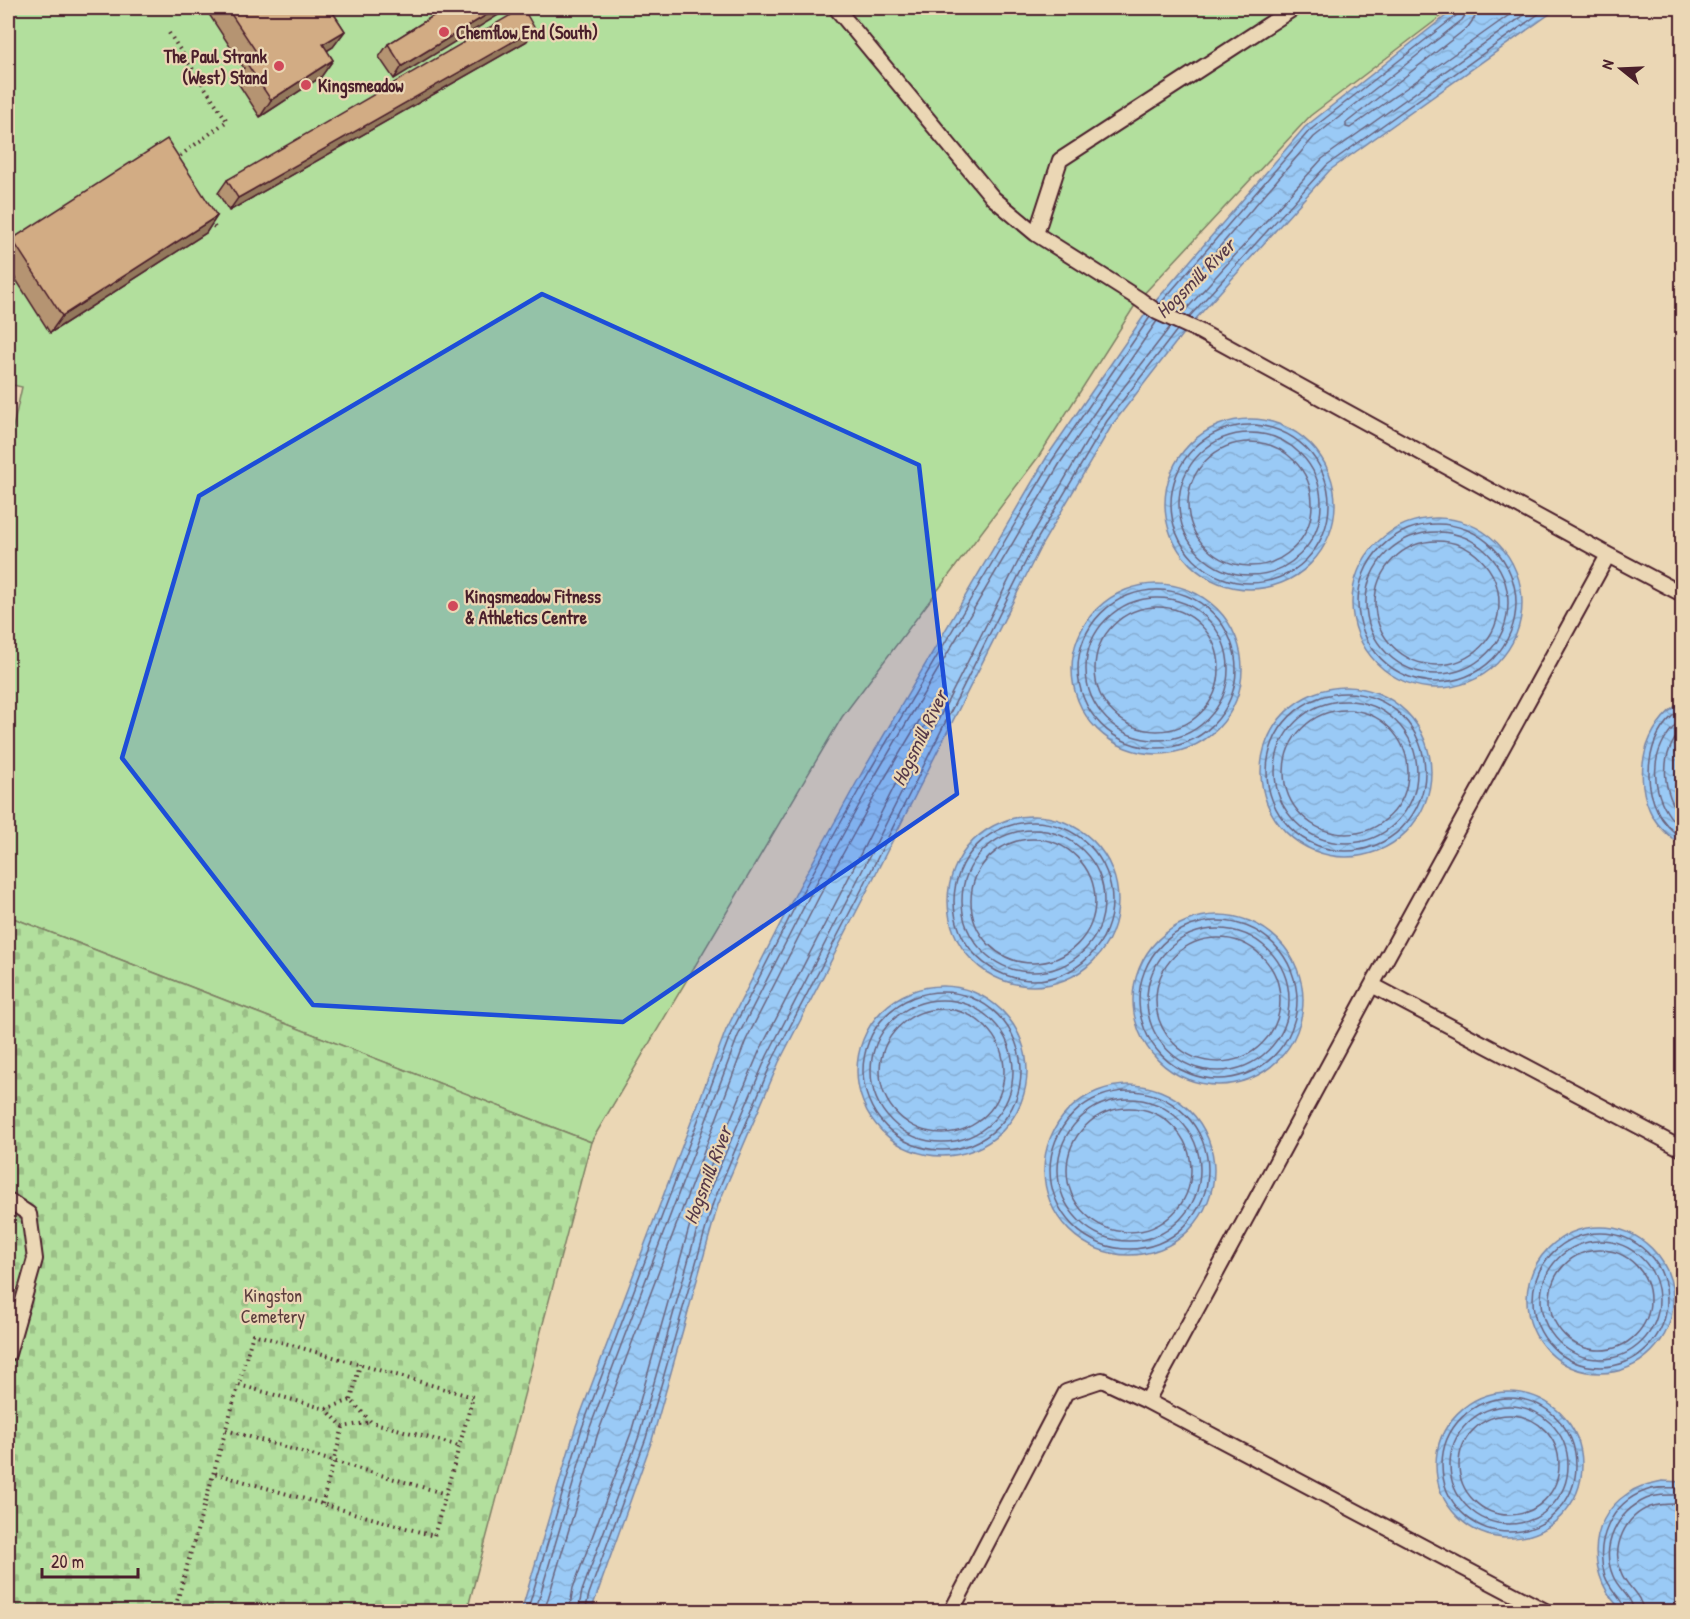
<svg xmlns="http://www.w3.org/2000/svg" width="1690" height="1619" font-family="'Patrick Hand',sans-serif">
<style>
.green{fill:#b2df9d;stroke:#7e7f64;stroke-width:1.5}
.cemetery{fill:url(#cemetery-stones);stroke:#7e7f64;stroke-width:1.5}
.water{fill:url(#water-waves);stroke:#7a86a5;stroke-width:1.5}
.lines{fill:none;stroke-linecap:round;stroke-linejoin:round}
.shore{stroke:#6a637c;stroke-width:1.5}
.lane-casing{stroke:#4a1f2b;stroke-width:18}
.path{stroke:#4a1f2b;stroke-width:4;stroke-dasharray:1.5 4.5;stroke-linecap:butt}
.lane{stroke:#ebd7b5;stroke-width:14}
.wall{fill:#b59472;stroke:#4a1f2b;stroke-width:1.5}
.shaded-wall{fill:#93785c;stroke:#4a1f2b;stroke-width:1.5}
.building{fill:#d2ac84;stroke:#4a1f2b;stroke-width:1.5}
.marked{fill:#1d4ed8;fill-opacity:0.2;stroke:#1d4ed8;stroke-width:4.5;stroke-linejoin:round}
.poi-dot{fill:#d1495b;stroke:#ebd7b5;stroke-width:2}
.labels{text-anchor:middle;dominant-baseline:central;stroke-width:4.5;stroke-linejoin:round;paint-order:stroke}
.poi-label{font-size:18px;font-weight:bold;fill:#4a1f2b;stroke:#ebd7b5;text-anchor:start}
.park-label{font-size:18px;fill:#5a3c3c;stroke:#ebd7b5}
.water-label{font-size:20px;font-style:italic;fill:#563949;stroke:#ebd7b5}
</style>
<defs>
<pattern id="cemetery-stones" width="16" height="16" patternUnits="userSpaceOnUse" patternTransform="scale(1.5)"><rect width="16" height="16" fill="#b2df9d"/><path d="M2 7V4a2 2 0 0 1 4 0v3zM10 15v-3a2 2 0 0 1 4 0v3z" fill="#9bbf87"/></pattern>
<pattern id="water-waves" width="16" height="10" patternUnits="userSpaceOnUse" patternTransform="scale(1.5)"><rect width="16" height="10" fill="#9acaf6"/><path d="M0 5q4-4 8 0t8 0" fill="none" stroke="#86add3"/></pattern>
</defs>
<rect width="100%" height="100%" fill="#ebd7b5"/>
<filter id="ink" filterUnits="userSpaceOnUse"><feTurbulence type="fractalNoise" baseFrequency=".0167" numOctaves="2"/><feDisplacementMap in="SourceGraphic" scale="12" xChannelSelector="R" yChannelSelector="G"/><feConvolveMatrix kernelMatrix="1 2 1 2 8 2 1 2 1" color-interpolation-filters="sRGB"/></filter>
<g filter="url(#ink)">
<path class="green" d="M8 8H1452L1310 116 1139 299 1039 456 842 717 591 1142 8 916V450L22 387 8 384Z"/>
<path class="cemetery" d="M8 916 591 1142 467 1611H8Z"/>
<path class="water" d="M1456 8H1558L1330 170 1184 332 1112 425 1041 546 868 889 779 1062 718 1205 652 1440 591 1611 521 1612 576 1426 726 1030 799 887 864 769 1048 455 1148 310 1305 127Z
M1165 504a85 85 0 1 1 170 0a85 85 0 1 1-170 0Z
M1352 603a85 85 0 1 1 170 0a85 85 0 1 1-170 0Z
M1072 669a85 85 0 1 1 170 0a85 85 0 1 1-170 0Z
M1261 772a85 85 0 1 1 170 0a85 85 0 1 1-170 0Z
M1682 702V846C1671 838 1660 829 1653 817 1631 778 1644 724 1682 702Z
M948 901a85 85 0 1 1 170 0a85 85 0 1 1-170 0Z
M1133 1000a85 85 0 1 1 170 0a85 85 0 1 1-170 0Z
M857 1071a85 85 0 1 1 170 0a85 85 0 1 1-170 0Z
M1044 1170a85 85 0 1 1 170 0a85 85 0 1 1-170 0Z
M1527 1300a73 73 0 1 1 146 0a73 73 0 1 1-146 0Z
M1436 1465a73 73 0 1 1 146 0a73 73 0 1 1-146 0Z
M1662 1481 1682 1482V1611H1623C1588 1580 1585 1522 1627 1494 1637 1486 1649 1484 1662 1481Z"/>
<g class="lines">
<path class="shore" d="M1476 8 1475 17 1468 27 1346 123V127L1350 128 1519 8
M1160 304 1309 131 1457 15 1459 8
M1167 308 1314 137 1462 20 1466 14 1467 8
M1182 314 1322 159 1534 8
M1189 317 1327 165 1547 8
M1171 504a79 79 0 1 1 158 0a79 79 0 1 1-158 0Z
M1179 504a71 71 0 1 1 142 0a71 71 0 1 1-142 0Z
M1188 504a62 62 0 1 1 124 0a62 62 0 1 1-124 0Z
M1358 603a79 79 0 1 1 158 0a79 79 0 1 1-158 0Z
M1366 603a71 71 0 1 1 142 0a71 71 0 1 1-142 0Z
M1375 603a62 62 0 1 1 124 0a62 62 0 1 1-124 0Z
M1078 669a79 79 0 1 1 158 0a79 79 0 1 1-158 0Z
M1086 669a71 71 0 1 1 142 0a71 71 0 1 1-142 0Z
M1095 669a62 62 0 1 1 124 0a62 62 0 1 1-124 0Z
M1267 772a79 79 0 1 1 158 0a79 79 0 1 1-158 0Z
M1275 772a71 71 0 1 1 142 0a71 71 0 1 1-142 0Z
M1682 709C1648 730 1641 778 1658 812 1663 823 1673 831 1682 839
M1284 772a62 62 0 1 1 124 0a62 62 0 1 1-124 0Z
M1682 718C1675 725 1667 733 1662 744 1648 773 1658 809 1682 829
M1682 730C1658 756 1662 792 1682 818
M954 901a79 79 0 1 1 158 0a79 79 0 1 1-158 0Z
M962 901a71 71 0 1 1 142 0a71 71 0 1 1-142 0Z
M971 901a62 62 0 1 1 124 0a62 62 0 1 1-124 0Z
M1139 1000a79 79 0 1 1 158 0a79 79 0 1 1-158 0Z
M1147 1000a71 71 0 1 1 142 0a71 71 0 1 1-142 0Z
M1156 1000a62 62 0 1 1 124 0a62 62 0 1 1-124 0Z
M863 1071a79 79 0 1 1 158 0a79 79 0 1 1-158 0Z
M871 1071a71 71 0 1 1 142 0a71 71 0 1 1-142 0Z
M880 1071a62 62 0 1 1 124 0a62 62 0 1 1-124 0Z
M1050 1170a79 79 0 1 1 158 0a79 79 0 1 1-158 0Z
M1058 1170a71 71 0 1 1 142 0a71 71 0 1 1-142 0Z
M1067 1170a62 62 0 1 1 124 0a62 62 0 1 1-124 0Z
M1533 1300a67 67 0 1 1 134 0a67 67 0 1 1-134 0Z
M1541 1300a59 59 0 1 1 118 0a59 59 0 1 1-118 0Z
M1550 1300a50 50 0 1 1 100 0a50 50 0 1 1-100 0Z
M1442 1465a67 67 0 1 1 134 0a67 67 0 1 1-134 0Z
M1450 1465a59 59 0 1 1 118 0a59 59 0 1 1-118 0Z
M1459 1465a50 50 0 1 1 100 0a50 50 0 1 1-100 0Z
M527 1612 582 1428 731 1033 804 889 869 772 1053 459 1150 317
M535 1612 589 1430 738 1036 811 893 875 776 1060 463 1157 321
M544 1612 598 1433 746 1040 819 897 883 781 928 706 931 705 933 709 848 879 759 1052 698 1196 631 1433 573 1588 569 1612
M578 1612 582 1591 639 1436 705 1201 767 1056 856 883 1029 540 1101 417 1170 327
M585 1612 589 1594 646 1438 713 1203 773 1059 863 887 1035 543 1107 421 1177 330
M1626 1612C1625 1602 1609 1589 1605 1576 1594 1542 1611 1503 1645 1491 1657 1486 1670 1488 1682 1488
M1634 1612C1633 1598 1618 1589 1613 1576 1600 1546 1617 1512 1646 1499 1658 1494 1670 1495 1682 1495
M1643 1612C1642 1594 1626 1587 1621 1572 1611 1547 1625 1516 1650 1507 1661 1503 1672 1504 1682 1504"/>
<defs>
<path id="lane" d="M836 8 993 198 1036 234 1139 299 1157 312 1199 331 1608 555 1682 594
M1036 234 1060 160 1294 8
M1372 985 1682 1149
M8 1200 29 1214 35 1259 8 1354
M951 1612 1066 1392 1102 1380 1147 1401
M1547 1612 1147 1401 1372 985 1608 555"/>
</defs>
<use href="#lane" class="lane-casing"/>
<path class="path" d="M169 33 227 121 177 158
M211 221 215 228
M239 1385 326 1409 343 1427 371 1422
M351 1400 360 1364
M326 1409 351 1400 371 1422 459 1446
M226 1430 446 1494
M322 1504 343 1427
M174 1612 253 1334 473 1397 434 1536 214 1473"/>
<use href="#lane" class="lane"/>
</g>
<path class="wall" d="M205 8H334L332 11 345 31 333 47 327 51 333 60 321 77 260 117 236 80 244 68Z
M446 8 394 79 379 57 388 44Z
M527 41 229 211 218 193 227 180Z
M217 216 206 233 50 333 8 267V245L12 239Z"/>
<path class="shaded-wall" d="M498 8H510L394 79 402 66Z
M535 29 527 41 229 211 238 198Z
M345 31 333 47 311 60 323 44Z
M333 60 321 77 260 117 271 100Z
M217 216 206 233 50 333 62 316Z"/>
<path class="building" d="M227 8H330L345 31 323 44 333 60 271 100 247 64 259 56Z
M446 8H498L402 66 388 44Z
M523 8 535 29 238 198 227 180Z
M167 139 217 216 62 316 12 239Z"/>
</g>
<path class="marked" d="M542 294 919 465 957 794 623 1022 313 1005 122 758 199 496Z"/>
<g class="poi-dot">
<circle cx="444" cy="32" r="6"/>
<circle cx="279" cy="66" r="6"/>
<circle cx="306" cy="85" r="6"/>
<circle cx="453" cy="606" r="6"/>
</g>
<g class="labels">
<g class="poi-label">
<text x="456" y="32">Chemflow End (South)</text>
<text x="267" y="56" text-anchor="end">The Paul Strank<tspan x="267" dy="21">(West) Stand</tspan></text>
<text x="318" y="85">Kingsmeadow</text>
<text x="465" y="596">Kingsmeadow Fitness<tspan x="465" dy="21">&amp; Athletics Centre</tspan></text>
</g>
<g class="park-label">
<text x="273" y="1295">Kingston<tspan x="273" dy="21">Cemetery</tspan></text>
</g>
<g class="water-label">
<text transform="translate(1195 278) rotate(-45)">Hogsmill River</text>
<text transform="translate(919 738) rotate(-64)">Hogsmill River</text>
<text transform="translate(707 1175) rotate(-69)">Hogsmill River</text>
</g>
</g>
<rect width="1690" height="1619" fill="none" stroke="#ebd7b5" stroke-width="30"/>
<rect x="15" y="15" width="1660" height="1589" fill="none" stroke="#4a1f2b" stroke-width="2" filter="url(#ink)"/>
<g transform="translate(1621 69) rotate(288)" stroke="#ebd7b5" stroke-width="4.5" paint-order="stroke">
<path d="M0-4.5L10 22L0 15L-10 22Z" fill="#4a1f2b"/>
<text y="-9" font-size="16" font-weight="bold" text-anchor="middle" fill="#4a1f2b">N</text>
</g>
<path d="M42 1568v9h96v-9" fill="none" stroke="#4a1f2b" stroke-width="3"/>
<text x="51" y="1568" font-size="18" fill="#4a1f2b" stroke="#ebd7b5" stroke-width="4.5" paint-order="stroke">20 m</text>
</svg>
